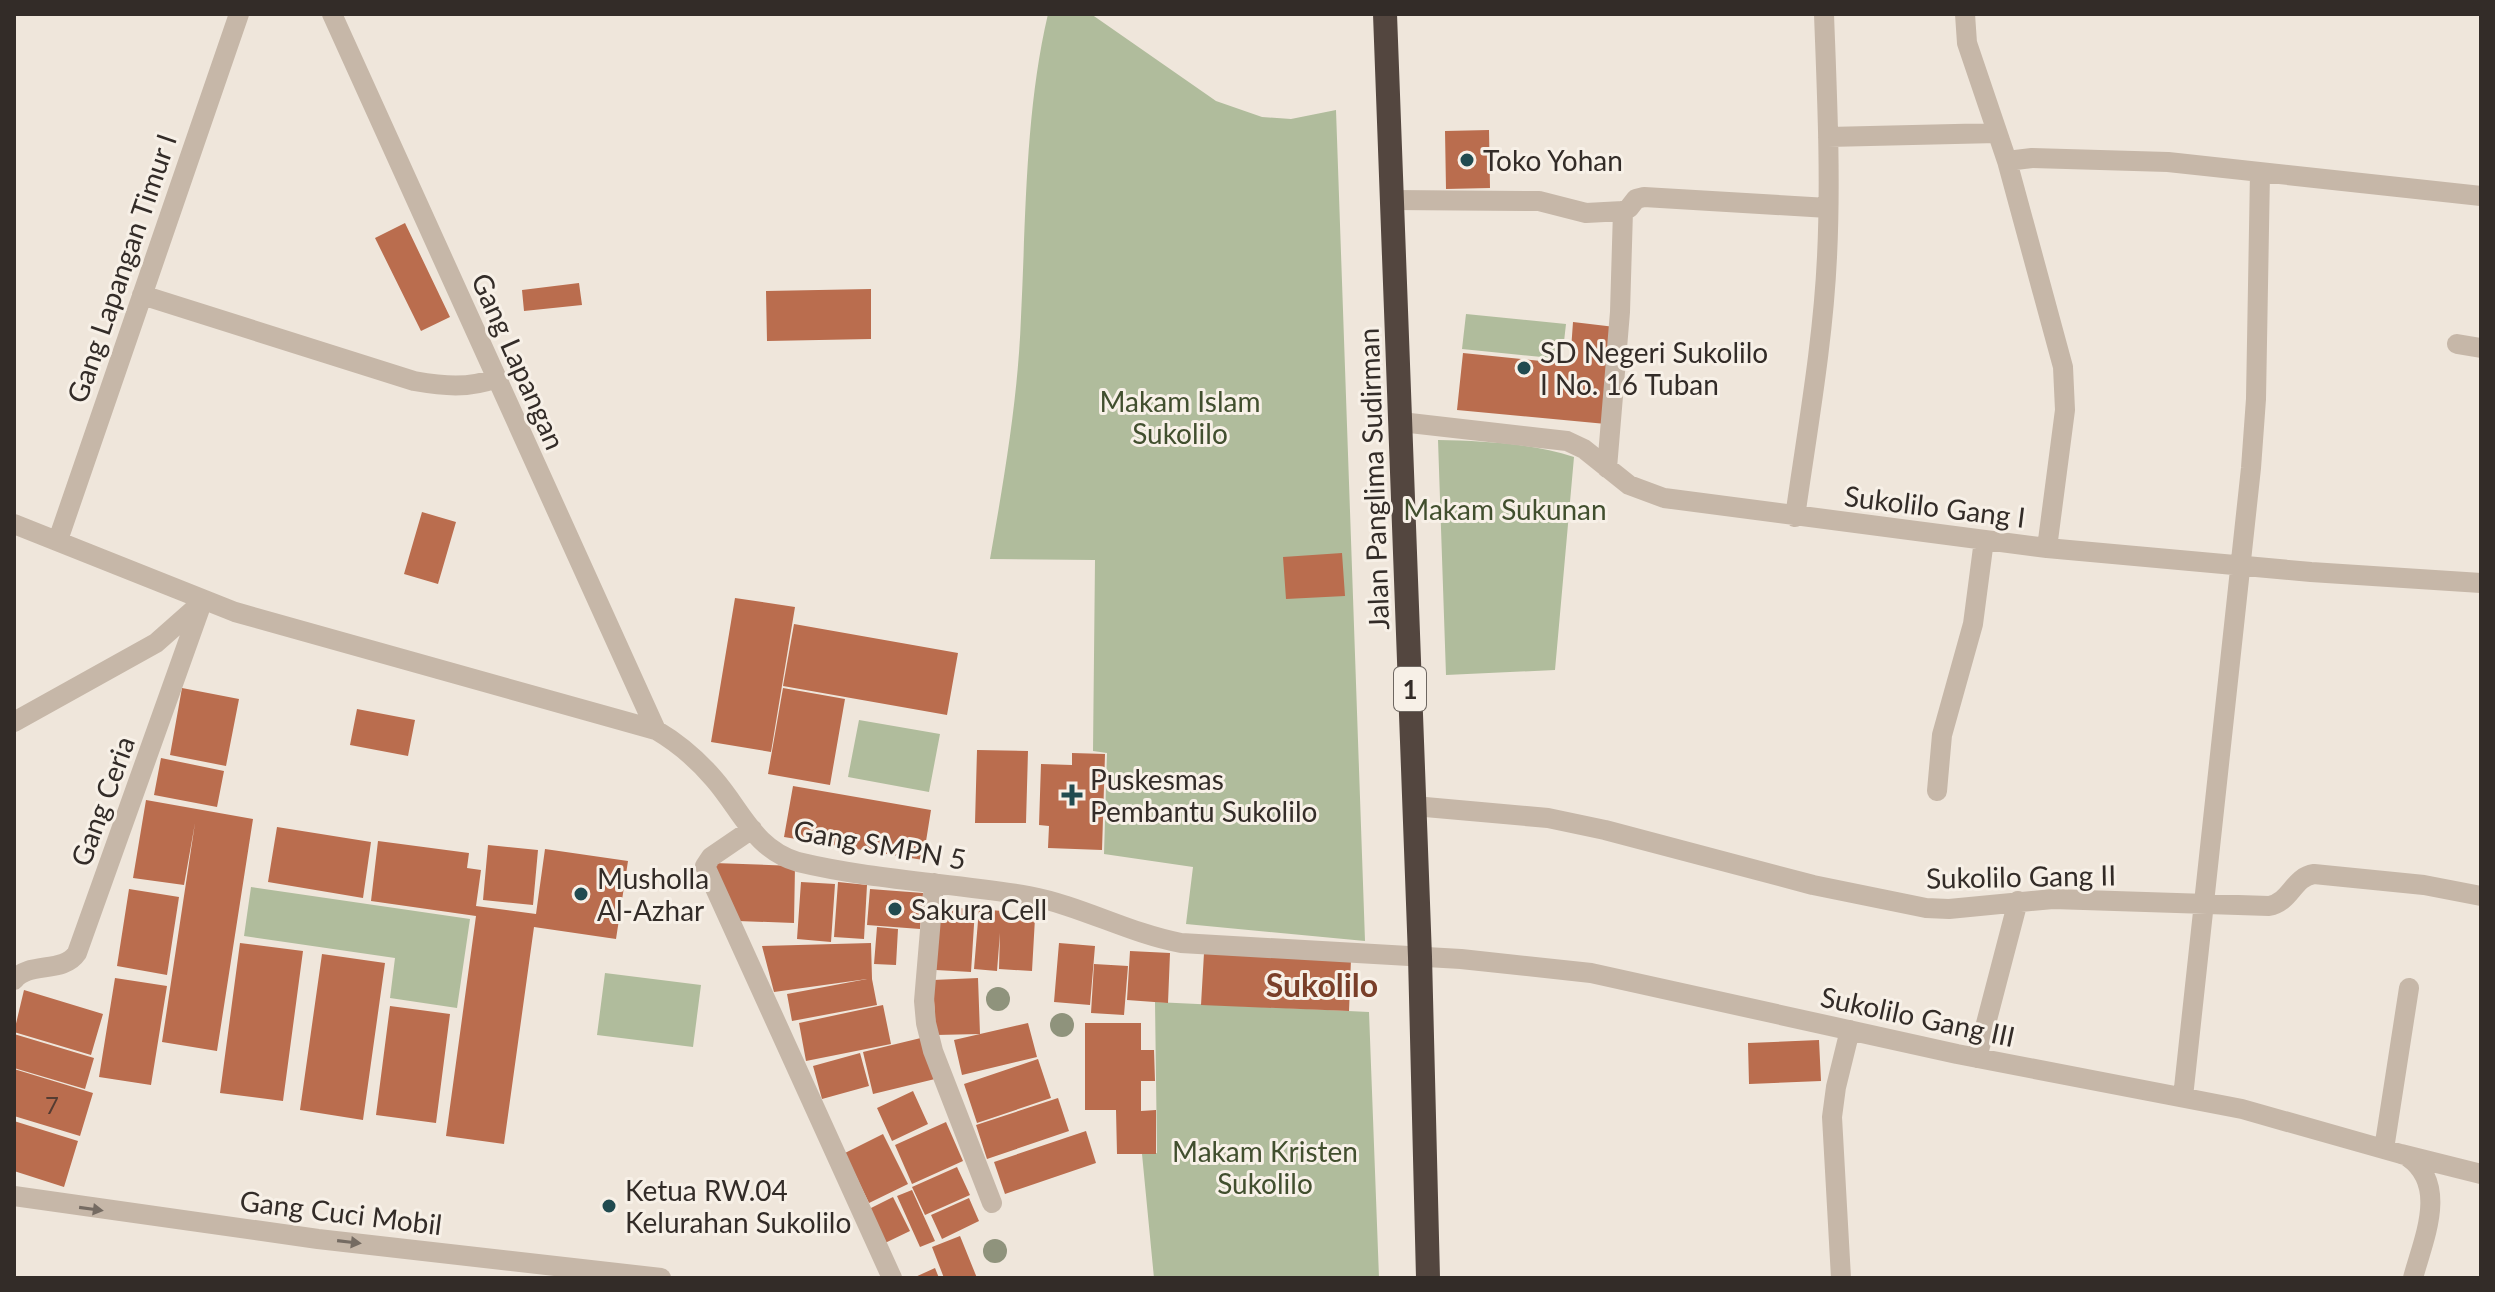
<svg xmlns="http://www.w3.org/2000/svg" width="2495" height="1292" font-family="Lato,sans-serif">
<style>
.green{fill:#b0bc9c}
.building{fill:#ba6d4e}
.lines{fill:none;stroke-linecap:round;stroke-linejoin:round}
.minor{stroke:#c6b7a8;stroke-width:20}
.highway{stroke:#53463f;stroke-width:24}
.tree{fill:#8f937c}
.oneway{fill:#756b62}
.poi-dot{fill:#214b50;stroke:#f7f0e7;stroke-width:3}
.labels{text-anchor:middle;dominant-baseline:central;stroke-width:6;stroke-linejoin:round;paint-order:stroke}
.number-label{font-size:24px;fill:#553c32}
.shield{fill:#f7f0e7;stroke:#6e6761;stroke-width:2}
.shield-label{font-size:26px;font-weight:bold;fill:#332c28}
.poi-label{font-size:28px;fill:#332c28;stroke:#f7f0e7;text-anchor:start}
.street-label{font-size:28px;fill:#332c28;stroke:#f7f0e7}
.park-label{font-size:28px;fill:#414f2e;stroke:#f7f0e7}
.quarter-label{font-size:32px;font-weight:bold;fill:#7a3f29;stroke:#f7f0e7}
</style>
<rect width="100%" height="100%" fill="#efe6db"/>
<path class="green" d="M1048 14H1091L1216 101 1262 117 1291 119 1336 110 1365 941 1186 924 1193 867 1104 854 1107 753 1093 751 1095 560 990 559C1004 479 1018 399 1021 317 1026 217 1025 112 1048 14Z
M1466 314 1566 324 1562 359 1462 349Z
M1438 440C1484 441 1530 443 1574 457L1555 670 1446 675Z
M859 720 940 734 929 792 848 777Z
M251 887 470 919 457 1008 390 998 395 958 244 936Z
M605 973 701 985 693 1047 597 1035Z
M1155 1002 1369 1012 1379 1278H1154L1142 1154 1157 1153Z"/>
<path class="building" d="M1489 130 1490 188 1446 189 1445 131Z
M405 223 450 317 421 331 375 238Z
M579 283 582 305 524 311 522 290Z
M871 289V339L767 341 766 291Z
M1573 322 1615 327 1606 424 1457 410 1463 353 1570 364Z
M422 512 456 522 438 584 404 574Z
M1342 553 1345 596 1286 599 1283 557Z
M735 598 795 607 771 752 711 742Z
M794 624 958 653 947 715 783 686Z
M182 688 239 699 226 766 170 755Z
M783 688 845 699 830 785 768 774Z
M357 709 415 720 408 756 350 745Z
M977 750 1028 751 1026 823H975Z
M1072 753 1105 754 1102 850 1048 848 1049 826 1039 825 1041 764 1072 765Z
M161 758 224 771 217 807 154 795Z
M793 786 931 810 923 860 784 837Z
M146 800 253 819 217 1051 162 1042 195 823 184 885 133 878Z
M277 827 371 842 363 898 268 882Z
M378 841 469 853 467 868 481 870 476 906 536 914 545 849 628 861 616 939 534 927 504 1144 446 1136 476 916 371 901Z
M488 845 538 850 533 905 483 900Z
M714 863 795 866 794 923 738 921Z
M801 882 835 884 831 942 797 939Z
M838 882 867 885 864 939 834 937Z
M129 889 179 897 167 975 117 966Z
M870 889 923 893 920 929 867 925Z
M939 907 975 909 971 972 936 970Z
M979 909 1002 911 1001 915 1035 918 1032 971 999 969 1000 933 997 971 974 969Z
M877 927 898 929 896 965 874 964Z
M240 943 303 951 283 1101 220 1093Z
M871 943 872 979 877 1005 792 1021 787 994 867 979 774 992 762 946Z
M1059 943 1095 946 1090 1005 1054 1002Z
M1130 951 1170 953 1168 1003 1127 1000Z
M1204 953 1351 959 1349 1011 1201 1005Z
M322 954 385 963 363 1120 300 1110Z
M1094 964 1128 966 1124 1015 1091 1013Z
M115 978 167 986 151 1085 99 1077Z
M978 978 980 1034 936 1035 933 980Z
M24 990 103 1014 91 1055 14 1032Z
M883 1005 891 1044 806 1061 799 1023Z
M390 1006 450 1014 436 1123 376 1115Z
M1028 1023 1037 1057 962 1075 954 1040Z
M1085 1023H1141V1050H1154L1155 1081H1141V1111L1156 1110V1154H1117L1116 1110H1085Z
M14 1034 94 1058 85 1089 14 1068Z
M925 1037 935 1079 873 1094 863 1052Z
M1819 1040 1821 1081 1749 1084 1748 1043Z
M860 1053 869 1086 822 1099 813 1066Z
M1038 1059 1051 1098 977 1123 964 1084Z
M14 1069 93 1093 80 1136 14 1116Z
M913 1091 928 1124 892 1141 877 1108Z
M1058 1098 1069 1131 987 1159 976 1125Z
M14 1121 78 1141 64 1187 14 1171Z
M946 1122 963 1161 912 1184 895 1145Z
M1086 1131 1096 1163 1005 1194 994 1162Z
M883 1134 908 1184 869 1203 845 1153Z
M957 1167 970 1195 925 1215 912 1187Z
M912 1190 935 1241 920 1247 897 1196Z
M893 1197 910 1231 885 1243 869 1209Z
M969 1198 979 1221 942 1239 931 1215Z
M960 1236 977 1278H944L932 1247Z
M935 1268 939 1278H913Z"/>
<g class="lines">
<path class="minor" d="M332 14 656 730
M1965 14 1967 43 2007 161 2063 367 2065 410 2047 548
M1828 137 1997 133
M2007 161 2032 158 2168 162 2481 196
M1392 200 1539 201 1586 213 1623 211 1629 208 1636 199 1644 197 1828 208
M142 295 414 381C443 386 468 389 497 378
M2457 344 2481 348
M1401 422 1567 441 1584 449 1629 485 1664 498 2047 548 2311 572 2481 583
M1607 468 1620 312 1623 211
M1795 517C1807 431 1823 344 1827 257 1831 176 1827 95 1824 14
M14 524 235 612 656 730C678 743 697 759 714 779 742 811 754 849 798 862 873 880 952 883 1029 896 1082 906 1128 933 1181 943L1461 959 1591 973 1957 1054 2242 1109 2401 1154 2481 1174
M58 540 239 14
M14 722 156 643 199 605
M1937 791 1942 735 1973 624 1984 540
M1414 806 1548 818 1605 830 1813 885 1926 908 1949 909 2053 899 2269 906C2291 902 2293 877 2314 874L2424 885 2481 896
M752 829 711 857 705 866 892 1278
M934 883 924 1001 926 1023 933 1051 992 1203
M14 980C29 961 63 974 77 953L203 600
M1977 1058 2018 901
M2183 1097 2251 468 2256 399 2260 172
M2384 1149 2409 988
M2408 1157C2449 1185 2423 1240 2413 1278
M14 1196 318 1239 661 1278
M1841 1278 1832 1117 1836 1087 1850 1030"/>
<path class="highway" d="M1385 14 1420 957 1428 1278"/>
</g>
<g class="tree">
<circle cx="998" cy="999" r="12"/>
<circle cx="1062" cy="1025" r="12"/>
<circle cx="995" cy="1251" r="12"/>
</g>
<defs><path id="oneway-solid" d="M-6-.8H1V-3.2L6.5 0L1 3.2V.8H-6Z" transform="scale(2)"/></defs>
<g class="oneway">
<use href="#oneway-solid" transform="translate(91 1209) rotate(8)"/>
<use href="#oneway-solid" transform="translate(349 1242) rotate(7)"/>
</g>
<g class="poi-dot">
<circle cx="1467" cy="160" r="8"/>
<circle cx="1524" cy="368" r="8"/>
<path d="M1068 783h8v8h8v8h-8v8h-8v-8h-8v-8h8z"/>
<circle cx="581" cy="894" r="8"/>
<circle cx="895" cy="909" r="8"/>
<circle cx="609" cy="1206" r="8"/>
</g>
<g class="labels">
<g class="number-label">
<text x="52" y="1104">7</text>
</g>
<rect class="shield" x="1394" y="667" width="32" height="44" rx="6"/>
<g class="shield-label">
<text x="1410" y="689">1</text>
</g>
<g class="poi-label">
<text x="1483" y="160">Toko Yohan</text>
<text x="1540" y="352">SD Negeri Sukolilo<tspan x="1540" dy="32">I No. 16 Tuban</tspan></text>
<text x="1090" y="779">Puskesmas<tspan x="1090" dy="32">Pembantu Sukolilo</tspan></text>
<text x="597" y="878">Musholla<tspan x="597" dy="32">Al-Azhar</tspan></text>
<text x="911" y="909">Sakura Cell</text>
<text x="625" y="1190">Ketua RW.04<tspan x="625" dy="32">Kelurahan Sukolilo</tspan></text>
</g>
<g class="street-label">
<text transform="translate(121 268) rotate(-71)">Gang Lapangan Timur I</text>
<text transform="translate(519 361) rotate(66)">Gang Lapangan</text>
<text transform="translate(1373 479) rotate(-92)">Jalan Panglima Sudirman</text>
<text transform="translate(1935 506) rotate(7)">Sukolilo Gang I</text>
<text transform="translate(102 801) rotate(-70)">Gang Ceria</text>
<text transform="translate(880 844) rotate(10)">Gang SMPN 5</text>
<text transform="translate(2021 876) rotate(-1)">Sukolilo Gang II</text>
<text transform="translate(1918 1016) rotate(12)">Sukolilo Gang III</text>
<text transform="translate(341 1212) rotate(7)">Gang Cuci Mobil</text>
</g>
<g class="park-label">
<text x="1180" y="401">Makam Islam<tspan x="1180" dy="32">Sukolilo</tspan></text>
<text x="1505" y="509">Makam Sukunan</text>
<text x="1265" y="1151">Makam Kristen<tspan x="1265" dy="32">Sukolilo</tspan></text>
</g>
<g class="quarter-label">
<text x="1322" y="984">Sukolilo</text>
</g>
</g>
<rect width="2495" height="1292" fill="none" stroke="#332c28" stroke-width="32"/>
</svg>
